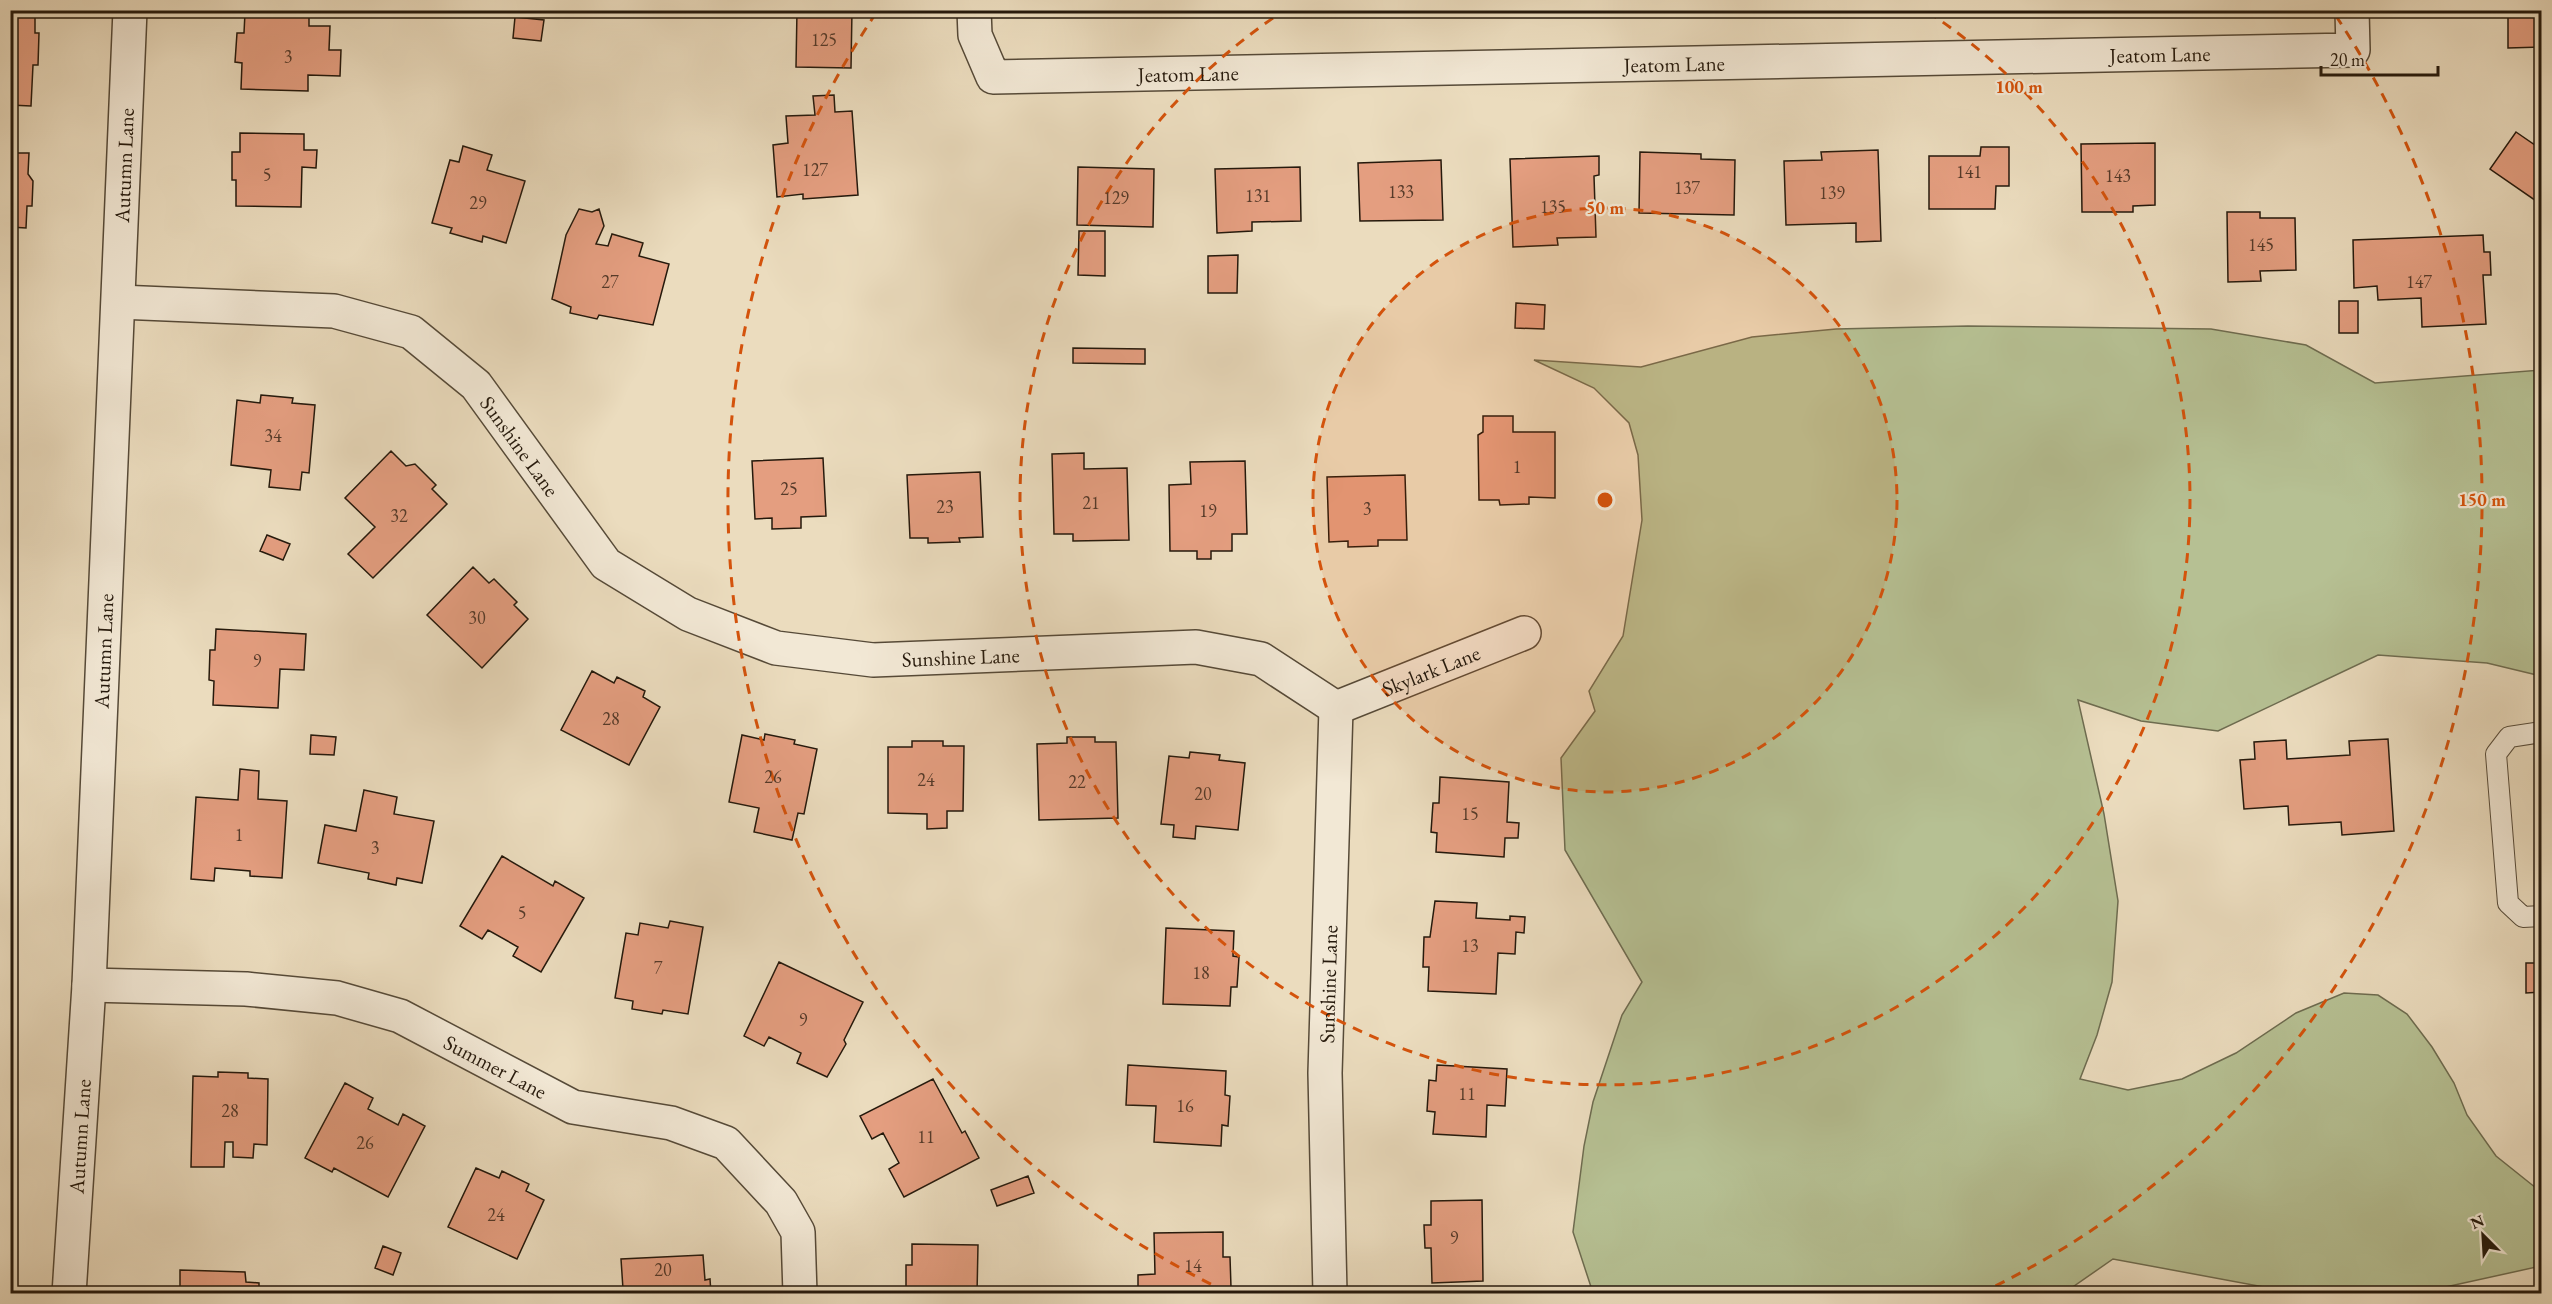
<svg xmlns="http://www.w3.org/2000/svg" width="2552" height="1304" font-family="'EB Garamond',serif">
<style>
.green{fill:#b6c093;stroke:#6e6c50;stroke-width:1.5}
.building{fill:#e49e80;stroke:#25190c;stroke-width:1.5}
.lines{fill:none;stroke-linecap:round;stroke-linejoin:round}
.lane-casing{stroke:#564a38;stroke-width:22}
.street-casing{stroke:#564a38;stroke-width:36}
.lane{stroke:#f2e8d5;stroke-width:20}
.street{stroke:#f2e8d5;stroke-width:33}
.ring{fill:none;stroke:#d4530c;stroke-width:3;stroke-dasharray:10 8}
.labels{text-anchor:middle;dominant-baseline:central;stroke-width:4.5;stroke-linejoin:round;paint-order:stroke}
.number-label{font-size:18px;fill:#553a29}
.street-label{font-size:21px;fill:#25190c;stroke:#f2e8d5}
.centre{fill:#d4530c;stroke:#f2e8d5;stroke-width:3}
.ring-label{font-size:18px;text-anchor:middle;font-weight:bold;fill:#d4530c;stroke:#f2e8d5;stroke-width:4.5;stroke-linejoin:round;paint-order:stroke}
</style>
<rect width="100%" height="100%" fill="#ebdcbe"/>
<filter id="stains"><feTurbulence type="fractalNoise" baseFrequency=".00333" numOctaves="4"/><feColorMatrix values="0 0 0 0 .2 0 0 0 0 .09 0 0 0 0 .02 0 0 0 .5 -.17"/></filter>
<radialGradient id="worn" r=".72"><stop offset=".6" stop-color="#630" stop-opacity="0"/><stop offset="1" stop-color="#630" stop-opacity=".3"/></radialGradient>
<path class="green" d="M1968 326 2211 329 2306 345 2375 383 2541 370V676L2487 663 2378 655 2218 731 2141 721 2078 700 2104 814 2118 901 2112 982 2097 1035 2080 1079 2128 1090 2182 1079 2236 1053 2296 1013 2344 993 2378 995 2407 1014 2432 1047 2454 1083 2467 1115 2496 1156 2541 1192V1266L2441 1288 2291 1292 2113 1259 2064 1293H1593L1573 1232 1584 1146 1593 1102 1622 1015 1642 982 1565 850 1561 758 1595 711 1589 691 1623 636 1642 520 1638 455 1629 423 1594 388 1534 360 1641 367 1752 337 1836 329Z"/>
<path class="building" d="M10 10 35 11V33H39L38 65H33L31 106 10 105Z
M797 10H852L851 68 796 67Z
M2542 10V47L2508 48V12L2503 10Z
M245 13 309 15V26H330L329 50H341L340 76 308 75V91L241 89 242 63 235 62 237 33H244Z
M515 17 544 20 541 41 513 38Z
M834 95 835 112 852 111 858 195 803 199V194L777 197 773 145 788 143 786 116 815 115 813 96Z
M2516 132 2542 150V205L2490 169Z
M240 133 304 134V150H317L316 168 302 167 301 207 236 206V180H232V152H240Z
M2155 143V205L2133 206V212H2082L2081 144Z
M463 146 492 155 487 170 525 181 506 243 483 236 482 242 450 233 452 228 432 223 450 160 459 162Z
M1981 147H2009V186H1996L1995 209H1929V156H1980Z
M1878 150 1881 241 1856 242V223L1786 225 1784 161 1822 160 1821 152Z
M1640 152 1701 154V159L1735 160 1734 215 1639 213Z
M10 153H29L28 174 33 181 32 206H27L26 228 10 227Z
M1599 156V175L1594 176 1596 237 1557 238 1558 245 1513 247 1510 159Z
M1441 160 1443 220 1360 221 1358 163Z
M1078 167 1154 169 1153 227 1077 225Z
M1300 167 1301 221 1252 222V231L1217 233 1215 169Z
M579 209 592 212 599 209 604 226 596 244 608 246 612 234 643 243 639 256 669 264 653 325 599 315 597 319 570 313 571 307 552 299 566 235Z
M2227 212H2260V218H2295L2296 270 2260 271 2261 281 2228 282Z
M1079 231H1105V276L1078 275Z
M2483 235 2484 252H2490L2491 275H2483L2486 324 2422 327 2421 298 2378 300 2377 286 2354 288 2353 240Z
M1238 255 1237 293H1208V256Z
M2339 301H2358V333H2339Z
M1516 303 1545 305 1544 329 1515 328Z
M1073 348 1145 349V364L1073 363Z
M261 395 293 398 292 403 315 405 309 473 302 472 300 490 269 487 271 470 231 465 237 400 260 403Z
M1483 416H1513V432H1555V498L1529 497V504L1500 505 1499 500H1479L1478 435 1483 432Z
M391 451 406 466 415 464 436 485 432 489 447 504 373 578 348 554 375 527 345 498Z
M1084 453V469L1127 468 1129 540 1073 541V534H1054L1052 454Z
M823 458 826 516 801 517V528L772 529V518L755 519 752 461Z
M1245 461 1247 534H1232V551H1211V559H1197V551H1170L1169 485 1191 484 1190 462Z
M980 472 983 537 959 538 960 542 928 543V538H910L907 475Z
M1405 475 1407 540H1378V546L1348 547V541L1329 542 1327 477Z
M267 535 290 544 283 560 260 551Z
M473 567 489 583 494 579 517 602 514 605 528 619 482 668 427 615Z
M10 626H15L12 658H10Z
M216 629 306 634 304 670 280 669 278 708 213 705 214 681 209 680 210 650H215Z
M592 671 614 683 617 677 645 691 643 697 660 707 629 765 561 730Z
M765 734 795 740 794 744 817 749 804 814 798 813 792 840 754 832 759 808 729 802 742 735 764 740Z
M311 735 336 737 334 755 310 754Z
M1067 737H1095V742H1116L1118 818 1039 820 1037 744 1067 743Z
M2388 739 2394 831 2342 835 2341 822 2289 825 2288 806 2244 809 2240 760 2255 759 2254 742 2286 740 2287 759 2350 755 2349 741Z
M912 741H943V746H964L963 811H947V828L927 829V814L888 813V747H912Z
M1190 752 1220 755 1219 760 1245 763 1238 830 1196 826 1195 839 1173 837 1174 825 1161 824 1169 756 1189 758Z
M240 769 259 771 258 799 287 801 282 878 250 876V871L215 868 214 881 191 879 196 797 238 800Z
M1440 777 1509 782 1507 822 1519 823 1518 838H1505L1504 857 1436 852 1437 833 1431 832 1433 803H1439Z
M364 790 397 797 394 814 434 821 422 883 397 878 396 885 368 879 369 873 318 863 325 825 356 831Z
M502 856 553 886 555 881 584 898 541 972 513 956 518 947 488 930 482 939 460 926Z
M1435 901 1477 903 1476 918 1510 920V916L1525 917 1524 933 1516 932 1515 954 1498 953 1496 994 1428 991 1429 967H1423L1424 937H1430Z
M670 921 703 927 688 1014 663 1010 662 1014 632 1009 633 1001 615 998 626 933 638 935 640 923 668 928Z
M1166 928 1234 931 1233 956 1239 957 1237 987H1231L1230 1006 1163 1004Z
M779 962 863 1002 844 1040 846 1044 827 1077 797 1063 801 1053 769 1037 764 1046 744 1036Z
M2526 963H2542V992L2526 993Z
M1128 1065 1226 1071 1225 1095 1230 1096 1228 1126 1222 1125 1221 1146 1154 1142 1156 1106 1126 1105Z
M1437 1065 1507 1069 1505 1106 1487 1105 1486 1137 1433 1134 1435 1112 1427 1111 1429 1080 1436 1081Z
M218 1072 248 1073V1078L268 1079 267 1145 254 1144 253 1158 233 1157V1142H225L224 1167H191L193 1076 218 1077Z
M933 1079 962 1133 965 1131 979 1158 904 1197 889 1169 899 1163 883 1133 872 1139 860 1116Z
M345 1083 373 1098 368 1109 398 1125 403 1114 425 1126 388 1197 334 1168 332 1172 305 1158Z
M476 1168 499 1178 502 1171 529 1184 526 1191 544 1200 517 1259 448 1227Z
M1028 1176 1034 1193 997 1206 991 1190Z
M1482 1200 1483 1281 1432 1283 1431 1248H1425L1424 1225H1431V1201Z
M1223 1232V1257H1230L1231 1287H1226V1294H1138V1275L1155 1274 1154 1233Z
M912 1244 978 1245 977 1294H906V1265H912Z
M383 1246 401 1253 393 1275 375 1268Z
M703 1255 705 1280 710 1279 711 1294H638V1289H623L621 1259Z
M180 1270 245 1272 246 1282 259 1283V1294H172V1289H180Z"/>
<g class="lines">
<defs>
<path id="lane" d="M2542 732 2509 737 2496 754 2508 903 2523 917 2542 916"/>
<g id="street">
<path id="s1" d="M974 10 975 35 993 77 2353 50 2352 10"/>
<path id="s2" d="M119 302 334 311 411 332 476 385 606 564 688 614 776 648 873 660 1196 647 1261 659 1336 708"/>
<path id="s3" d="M1336 708 1524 633"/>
<path id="s4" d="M89 985 246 989 337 998 400 1016 573 1107 671 1123 726 1143 781 1202 798 1232 800 1294"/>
<path id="s5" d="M69 1294 89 985 130 10"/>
<path id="s6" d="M1330 1294 1325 1073 1336 708"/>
</g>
</defs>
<use href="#lane" class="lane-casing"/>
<use href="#street" class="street-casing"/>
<use href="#lane" class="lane"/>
<use href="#street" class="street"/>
</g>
<circle cx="1605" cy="500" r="292" fill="#d4530c" fill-opacity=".12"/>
<g class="ring">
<circle cx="1605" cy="500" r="292"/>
<path d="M1928 12A585 585 0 1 1 1282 12"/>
<path d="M1227 1292A877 877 0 0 1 874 16M2336 16A877 877 0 0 1 1983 1292"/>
</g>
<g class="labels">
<g class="number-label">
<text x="824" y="39">125</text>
<text x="288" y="56">3</text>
<text x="815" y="169">127</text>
<text x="1969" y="171">141</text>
<text x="267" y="174">5</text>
<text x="2118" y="175">143</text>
<text x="1687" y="187">137</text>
<text x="1401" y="191">133</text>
<text x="1832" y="192">139</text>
<text x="1258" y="195">131</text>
<text x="1116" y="197">129</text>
<text x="478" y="202">29</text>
<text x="1553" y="206">135</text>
<text x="2261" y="244">145</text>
<text x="610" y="281">27</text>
<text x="2419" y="281">147</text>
<text x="273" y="435">34</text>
<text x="1517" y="466">1</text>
<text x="789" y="488">25</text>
<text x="1091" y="502">21</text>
<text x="945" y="506">23</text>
<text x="1367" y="508">3</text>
<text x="1208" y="510">19</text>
<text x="399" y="515">32</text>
<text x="477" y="617">30</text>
<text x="257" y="660">9</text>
<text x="611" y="718">28</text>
<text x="773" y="776">26</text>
<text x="926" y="779">24</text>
<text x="1077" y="781">22</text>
<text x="1203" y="793">20</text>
<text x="1470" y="813">15</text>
<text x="239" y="834">1</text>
<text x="375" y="847">3</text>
<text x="522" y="912">5</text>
<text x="1470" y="945">13</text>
<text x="658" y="967">7</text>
<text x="1201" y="972">18</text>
<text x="803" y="1019">9</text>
<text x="1467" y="1093">11</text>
<text x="1185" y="1105">16</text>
<text x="230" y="1110">28</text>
<text x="926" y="1136">11</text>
<text x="365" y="1142">26</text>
<text x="496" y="1214">24</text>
<text x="1454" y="1237">9</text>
<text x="1193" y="1265">14</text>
<text x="663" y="1269">20</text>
</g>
<g class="street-label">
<text stroke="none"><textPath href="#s1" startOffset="1238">Jeatom Lane</textPath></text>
<text stroke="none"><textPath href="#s1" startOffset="752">Jeatom Lane</textPath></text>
<text stroke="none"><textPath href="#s1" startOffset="266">Jeatom Lane</textPath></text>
<text stroke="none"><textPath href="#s5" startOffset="1130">Autumn Lane</textPath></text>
<text stroke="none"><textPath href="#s2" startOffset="454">Sunshine Lane</textPath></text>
<text stroke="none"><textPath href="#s5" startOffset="644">Autumn Lane</textPath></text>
<text stroke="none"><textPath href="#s2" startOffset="976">Sunshine Lane</textPath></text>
<text stroke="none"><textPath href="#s3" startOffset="102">Skylark Lane</textPath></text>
<text stroke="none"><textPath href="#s6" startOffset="310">Sunshine Lane</textPath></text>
<text stroke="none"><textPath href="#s4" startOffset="422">Summer Lane</textPath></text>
<text stroke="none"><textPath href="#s5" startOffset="158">Autumn Lane</textPath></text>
</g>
</g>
<circle cx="1605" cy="500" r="9" class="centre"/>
<g class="ring-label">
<text x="2019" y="93">100 m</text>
<text x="1605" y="214">50 m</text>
<text x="2482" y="506">150 m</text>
</g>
<rect width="2552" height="1304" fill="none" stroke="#ebdcbe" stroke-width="36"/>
<rect x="12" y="12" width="2528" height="1280" fill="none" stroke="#25190c" stroke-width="3"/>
<rect x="18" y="18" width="2516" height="1268" fill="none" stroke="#25190c" stroke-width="1.5"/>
<g transform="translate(2483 1235) rotate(336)" stroke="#f2e8d5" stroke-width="4.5" paint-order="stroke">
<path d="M0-4.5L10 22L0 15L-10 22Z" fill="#25190c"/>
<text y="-9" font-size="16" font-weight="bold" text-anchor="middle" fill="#25190c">N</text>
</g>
<path d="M2321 66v9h117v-9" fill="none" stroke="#25190c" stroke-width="3"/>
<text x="2330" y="66" font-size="18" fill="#25190c" stroke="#f2e8d5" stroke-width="4.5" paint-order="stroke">20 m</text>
<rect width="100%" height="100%" filter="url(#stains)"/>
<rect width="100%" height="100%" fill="url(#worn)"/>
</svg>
